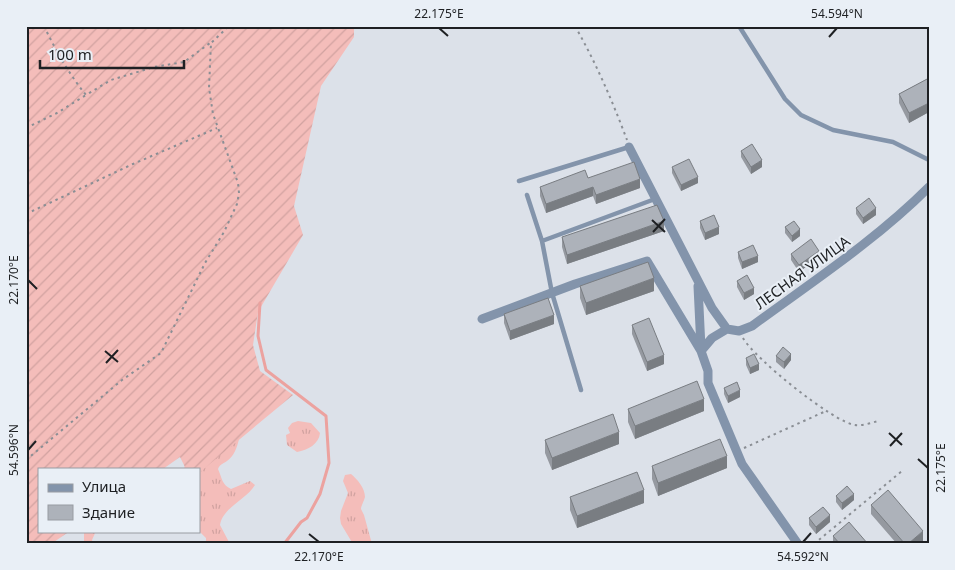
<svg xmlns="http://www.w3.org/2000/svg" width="955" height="570" font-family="'Noto Sans',sans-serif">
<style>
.grass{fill:url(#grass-tufts)}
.garden{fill:url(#garden-furrows)}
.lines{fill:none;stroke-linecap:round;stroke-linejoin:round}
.stream{stroke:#eca29f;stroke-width:3}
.path{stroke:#8a8e94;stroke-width:2;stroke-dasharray:2.5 4;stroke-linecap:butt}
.lane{stroke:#8394ab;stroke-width:4.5}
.street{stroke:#8394ab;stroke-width:9}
.wall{fill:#9599a0}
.shaded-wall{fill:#797d82}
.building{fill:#adb2ba;stroke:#797d82}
.ticks{fill:none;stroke:#1e2023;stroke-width:2}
.labels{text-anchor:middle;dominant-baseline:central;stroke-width:4;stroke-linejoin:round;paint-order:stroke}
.street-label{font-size:15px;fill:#1e2023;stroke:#e9eff6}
.neatline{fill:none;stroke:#1e2023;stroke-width:2}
.ticks-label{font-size:12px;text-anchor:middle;fill:#1e2023}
</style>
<defs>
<pattern id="grass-tufts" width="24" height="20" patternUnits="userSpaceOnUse" patternTransform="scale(1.25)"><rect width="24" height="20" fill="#f4bdba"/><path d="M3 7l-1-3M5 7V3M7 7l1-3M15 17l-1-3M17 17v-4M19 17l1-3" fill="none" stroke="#d1a2a0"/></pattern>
<pattern id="garden-furrows" width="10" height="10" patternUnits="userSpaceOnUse" patternTransform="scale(1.25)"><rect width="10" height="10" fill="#f4bdba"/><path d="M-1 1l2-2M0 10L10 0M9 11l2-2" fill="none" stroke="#d1a2a0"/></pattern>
</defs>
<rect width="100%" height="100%" fill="#dce1e9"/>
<path class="grass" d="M298 421 311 423 320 433C319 444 308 450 297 452L287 445 286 435 290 433 288 428 292 423Z
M234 436 239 439C237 448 234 456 227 461 223 464 220 464 218 469 222 478 222 485 231 489L250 481 255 485C246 500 223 507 220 525L230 544H206V538L199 531V469H184L185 465Z
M351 474C357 479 365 488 365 497 364 501 361 506 361 509L364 515 372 544H353L341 524 340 518 341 511 348 493 343 481 345 475Z
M84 531H96L92 540 93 544H84Z"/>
<path class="garden" d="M26 26H354V37L321 86 294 206 303 235 258 312 253 345 260 371 293 395 199 473V469H186L180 457 163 469H39V531H70L51 544H26Z"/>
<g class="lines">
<path class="stream" d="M260 303 258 336 266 370 326 416 329 463 320 494 307 518 301 522 284 544"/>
<path class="path" d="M44 26C56 51 69 74 86 95L111 80 154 67 184 62 210 43
M575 26C596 63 612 100 627 140
M26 128 57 113 86 95
M26 214 133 164 217 128
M743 338C754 358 833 422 855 425 862 426 871 423 878 421
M744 448 826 411
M26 460 122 380 161 353 205 263 224 232 237 204 239 193 238 183 213 114 209 88 211 43 229 26
M814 544 902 471"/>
<path class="lane" d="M739 26 785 99 801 115 833 130 893 142 929 160
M519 181 629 147
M527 195 542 241 552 293 581 390
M542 241 655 199"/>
<path class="street" d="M629 147 712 308 727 329 739 331 752 326C812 282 876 240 929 187
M698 286 701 348
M482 319 575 284 647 261 701 351 708 371V383L742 464 798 544
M701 351 712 338 727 329"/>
</g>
<path class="wall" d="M929 78V112L909 123 899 103V94Z
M741 151 762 167 751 174 741 157Z
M672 167 698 183 681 191 672 173Z
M588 178 640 188 596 204 593 196 546 213 540 196V187Z
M856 208 876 215 863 224 856 214Z
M700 221 719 234 705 240 700 228Z
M785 227 800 236 792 242 785 233Z
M664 231 567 264 562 247V237Z
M738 252 758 262 742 269 738 258Z
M791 254 819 257 799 272 791 260Z
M737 281 754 294 744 300 737 287Z
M580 286 654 291 586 315 580 298Z
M504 314 554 324 510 340 504 323Z
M632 325 664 364 647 371 632 334Z
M776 356 791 360 784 369 776 362Z
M746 358 759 370 750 374 746 365Z
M724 388 740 397 728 403 724 394Z
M628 409 704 411 635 439 628 422Z
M545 440 619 444 552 470 545 453Z
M652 466 727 468 658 496 652 479Z
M836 496 854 500 842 510 836 502Z
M570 497 644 503 577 528 570 510Z
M871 505 923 541 919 544H897L871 514Z
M809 518 830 522 816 534 809 525Z
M833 536 868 544H833Z"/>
<path class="shaded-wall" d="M929 103V112L909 123V113Z
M762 160V167L751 174V167Z
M698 177V183L681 191V185Z
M640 179V188L596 204V195Z
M593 187V196L546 213V204Z
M876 208V215L863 224V218Z
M664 221V231L567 264V255Z
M719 227V234L705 240V233Z
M800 229V236L792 242V236Z
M819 251V257L799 272V265Z
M758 256V262L742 269V262Z
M654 278V291L586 315V303Z
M754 288V294L744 300V293Z
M554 315V324L510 340V331Z
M791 354V360L784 369V362Z
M664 355V364L647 371V362Z
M759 364V370L750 374V368Z
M740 390V397L728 403V396Z
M704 399V411L635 439V426Z
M619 432V444L552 470V458Z
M727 456V468L658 496V483Z
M644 490V503L577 528V516Z
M854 494V500L842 510V503Z
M830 515V522L816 534V527Z
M923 531V541L919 544H908Z"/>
<path class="building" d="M929 78V103L909 113 899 94Z
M752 144 762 160 751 167 741 151Z
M689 159 698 177 681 185 672 167Z
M634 162 640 179 596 195 593 187 546 204 540 187 585 170 588 178Z
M869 198 876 208 863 218 856 208Z
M657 205 664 221 567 255 562 237Z
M714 215 719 227 705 233 700 221Z
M794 221 800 229 792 236 785 227Z
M811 239 819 251 799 265 791 254Z
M753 245 758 256 742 262 738 252Z
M648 262 654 278 586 303 580 286Z
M747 275 754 288 744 293 737 281Z
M548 298 554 315 510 331 504 314Z
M649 318 664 355 647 362 632 325Z
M783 347 791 354 784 362 776 356Z
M754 354 759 364 750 368 746 358Z
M697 381 704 399 635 426 628 409Z
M737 382 740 390 728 396 724 388Z
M613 414 619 432 552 458 545 440Z
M720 439 727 456 658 483 652 466Z
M637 472 644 490 577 516 570 497Z
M847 486 854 494 842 503 836 496Z
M888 490 923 531 908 544H905L871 505Z
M823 507 830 515 816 527 809 518Z
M849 522 868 544H840L833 536Z"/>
<path class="ticks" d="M439 28 448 36M829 37 837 28M652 220 665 232M653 232 665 219M28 280 37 289M105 351 118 362M106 363 118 350M889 433 902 445M890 446 902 433M28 450 36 441M918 459 928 468M309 534 319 542M803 542 811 533"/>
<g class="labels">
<g class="street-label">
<text transform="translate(802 272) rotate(-36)">ЛЕСНАЯ УЛИЦА</text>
</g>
</g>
<rect width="955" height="570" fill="none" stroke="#e9eff6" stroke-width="55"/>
<rect x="38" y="468" width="162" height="65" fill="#e9eff6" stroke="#989ca2"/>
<rect x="48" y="484" width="25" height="8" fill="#8394ab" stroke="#989ca2"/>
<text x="82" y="492" font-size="15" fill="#1e2023">Улица</text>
<rect x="48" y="505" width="25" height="15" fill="#adb2ba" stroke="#989ca2"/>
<text x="82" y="518" font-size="15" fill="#1e2023">Здание</text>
<path d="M40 60v8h144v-8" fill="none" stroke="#1e2023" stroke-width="2.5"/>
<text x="48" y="60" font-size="15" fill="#1e2023" stroke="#e9eff6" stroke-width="4" paint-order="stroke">100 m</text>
<rect x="28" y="28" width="900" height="514" class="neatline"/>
<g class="ticks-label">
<text x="439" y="18">22.175°E</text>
<text x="837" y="18">54.594°N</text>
<text transform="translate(14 280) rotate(-90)" y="4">22.170°E</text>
<text transform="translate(14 450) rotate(-90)" y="4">54.596°N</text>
<text transform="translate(941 468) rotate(-90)" y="4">22.175°E</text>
<text x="319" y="561">22.170°E</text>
<text x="803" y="561">54.592°N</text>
</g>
</svg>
